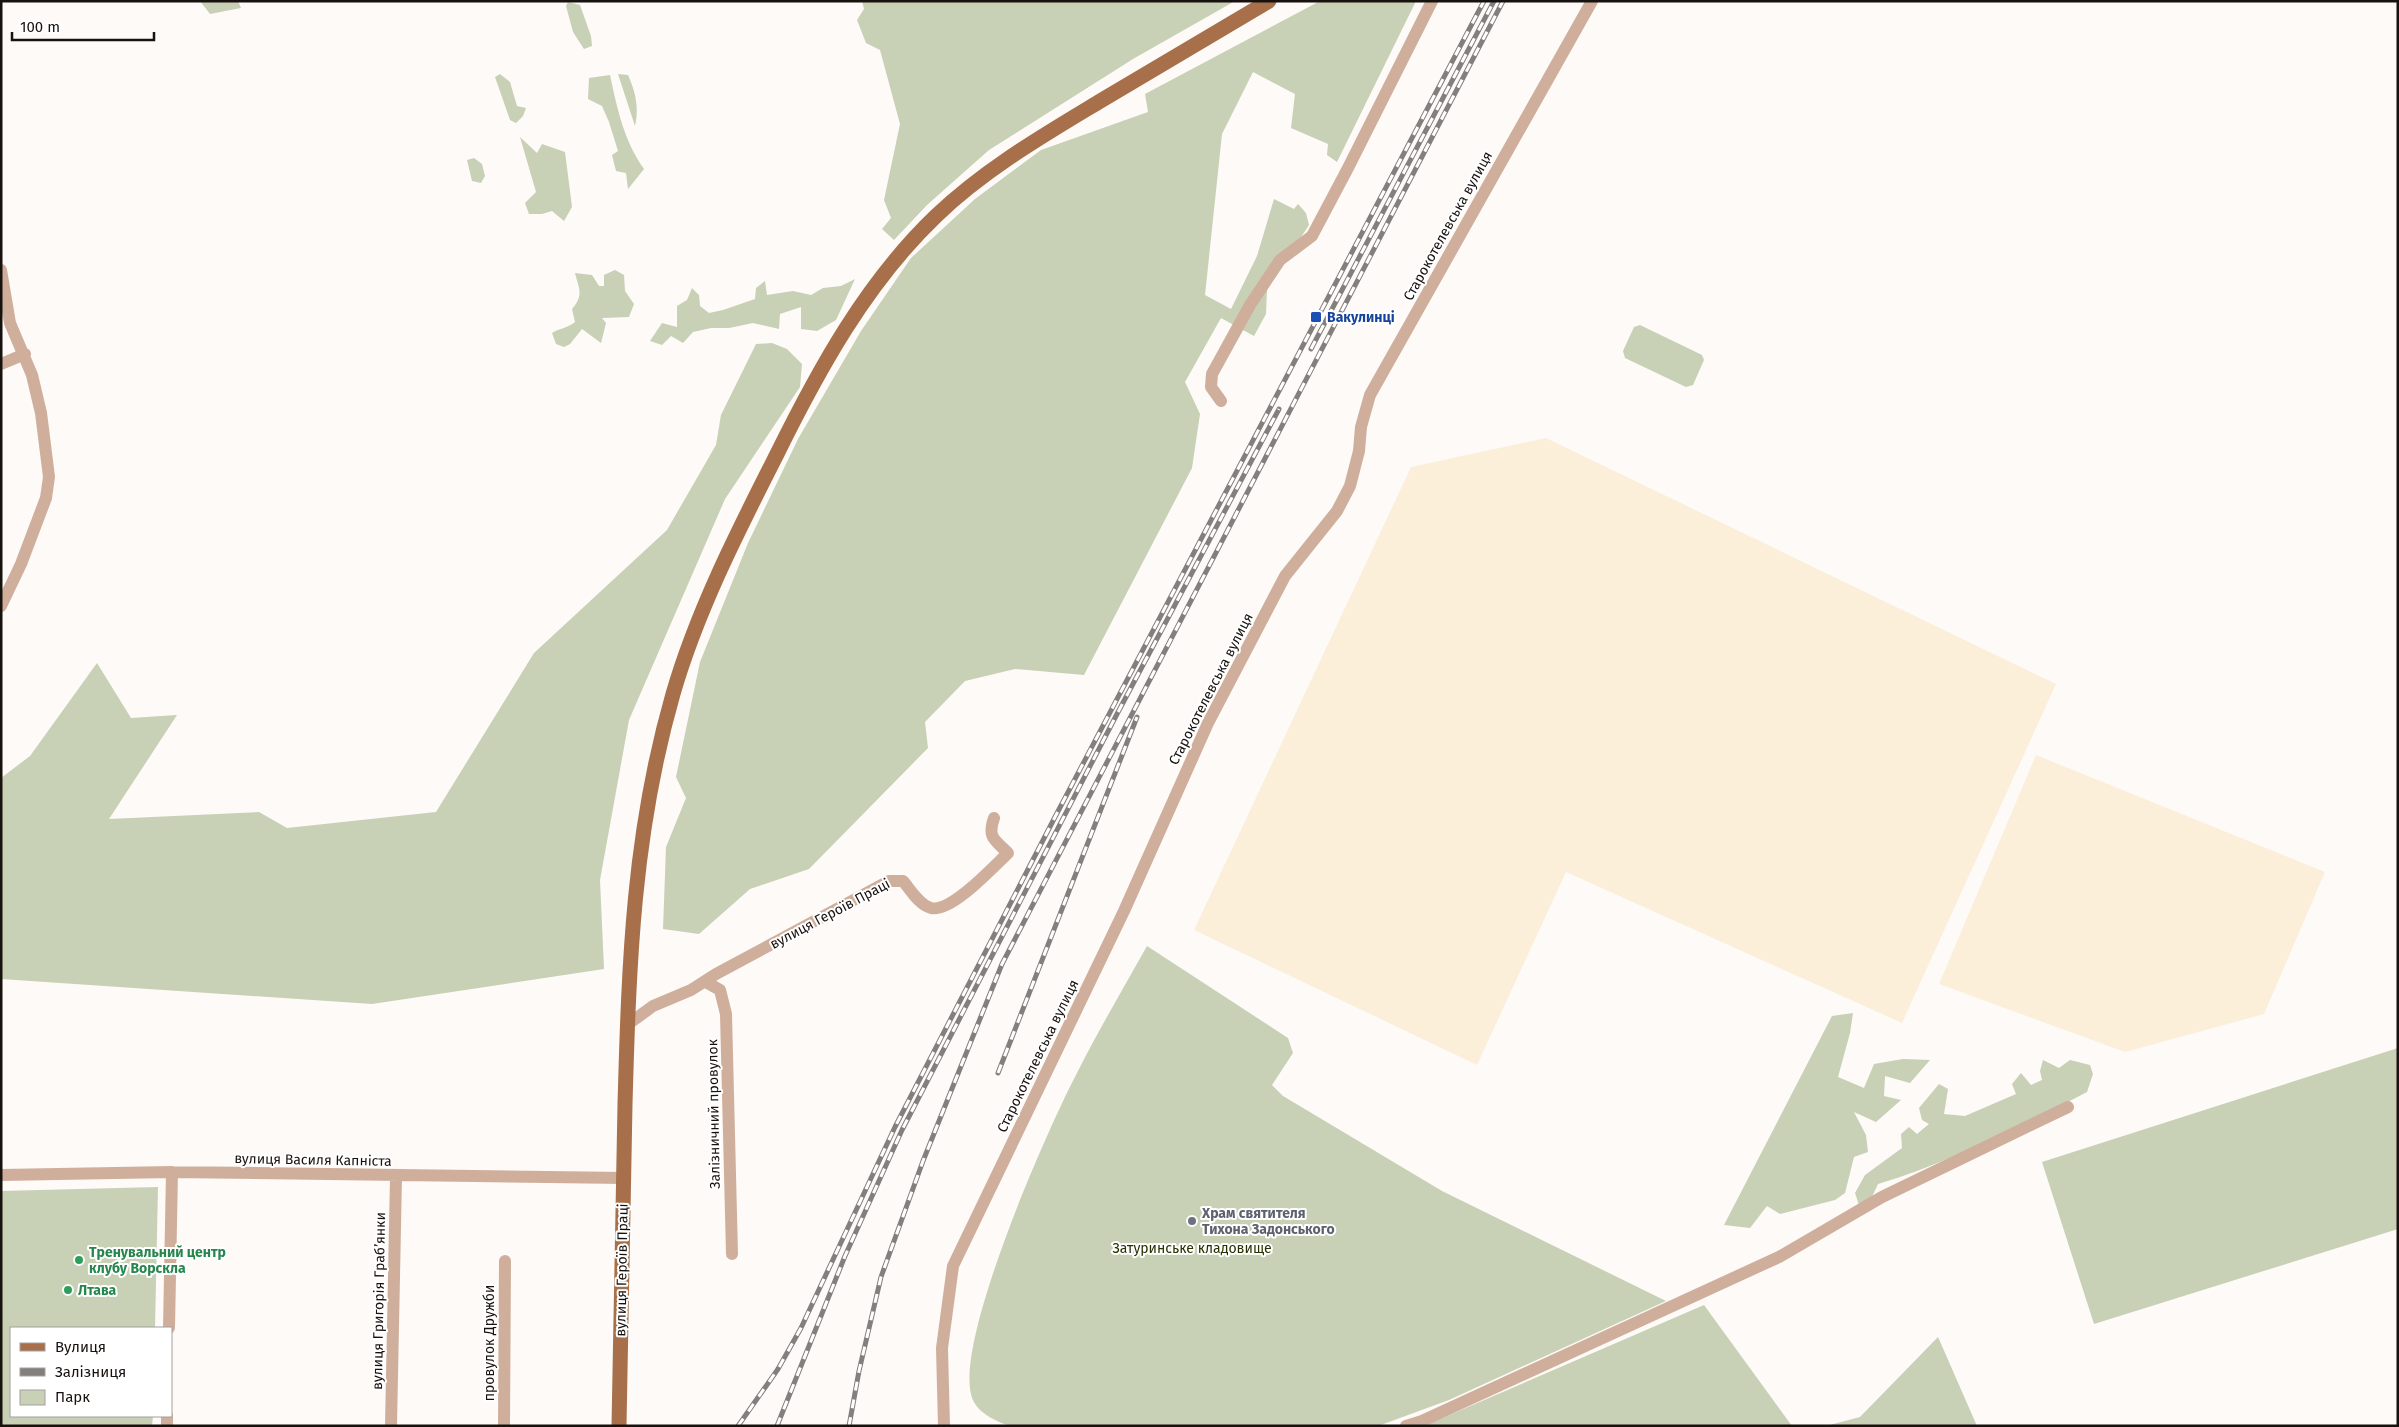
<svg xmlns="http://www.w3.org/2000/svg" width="2399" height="1427" font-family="'Fira Sans',sans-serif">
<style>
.industrial{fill:#fbefda}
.green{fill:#c8d0b5}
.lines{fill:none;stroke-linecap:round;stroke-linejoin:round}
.minor{stroke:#cfaf9c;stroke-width:12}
.major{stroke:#a7704b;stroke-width:15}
.rail-casing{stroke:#837f7c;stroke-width:5}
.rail{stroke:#fff;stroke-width:3;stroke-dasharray:9;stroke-linecap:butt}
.transit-dot{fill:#1a4fb4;stroke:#fff;stroke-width:2}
.worship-dot{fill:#6b7280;stroke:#fff;stroke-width:2}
.leisure-dot{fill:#2e9e5b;stroke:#fff;stroke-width:2}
.labels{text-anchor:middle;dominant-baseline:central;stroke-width:4;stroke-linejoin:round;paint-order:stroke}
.street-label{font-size:14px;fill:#18120f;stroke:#fff}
.transit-label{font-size:14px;font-weight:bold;fill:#164399;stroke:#fff;text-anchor:start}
.worship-label{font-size:14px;font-weight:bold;fill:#5b616d;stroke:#fff;text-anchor:start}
.park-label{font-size:14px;fill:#273100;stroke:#fff}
.leisure-label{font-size:14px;font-weight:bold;fill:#27864d;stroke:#fff;text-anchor:start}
</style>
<rect width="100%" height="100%" fill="#fdfaf8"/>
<path class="industrial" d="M1546 438 2056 684 1902 1023 1566 872 1477 1065 1194 930 1411 467Z
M2036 755 2325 872 2264 1014 2125 1052 1939 984Z"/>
<path class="green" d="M200 1H238L241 8 210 14Z
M862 1H1235L1133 59 989 150 927 205 894 240 882 229 891 218 884 200 900 124 880 50 866 43 857 20 864 9Z
M1320 1H1416L1337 162 1327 155 1328 144 1291 128 1295 94 1253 72 1222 134 1205 295 1231 309 1257 256 1274 199 1294 209 1298 204 1306 213 1309 225 1267 289 1266 314 1254 336 1221 318 1185 382 1200 414 1192 468 1084 675 1015 669 965 681 925 722 928 748 809 869 750 889 699 934 663 929 666 847 686 798 676 777 700 662 748 543 798 439 861 331 911 258 975 199 1041 150 1148 112 1145 94Z
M568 2 580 5 591 36 592 46 584 49 573 32 566 6Z
M500 74 510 82 517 106 526 108 523 116 516 123 510 120 495 77Z
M618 74 628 75C636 93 639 108 635 126Z
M610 75C617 108 624 141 644 169L628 189 626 173 616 171 612 155 618 151 609 122 602 106 588 99 589 78Z
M520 137 537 153 542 144 565 152 572 207 564 221 552 211 542 214H529L525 203 536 192Z
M474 158 482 164 485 176 481 183 472 181 467 160Z
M615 270 624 275 625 291 634 304 629 317 602 318 606 323 601 343 582 329 570 344 564 347 556 344 552 333C560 328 568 328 575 322L572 309C584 295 579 289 575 273L592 275 599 286H604V275Z
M855 279 836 320 817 331 801 329V307L780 314 779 329 753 323 729 328H711L693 332 683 343 671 336 662 345 650 341 662 323 677 327V306L687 300 692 288 699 295 700 306 709 313 723 310 755 299 756 288 765 281 767 295 793 291 811 295 823 288 841 286Z
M1640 325 1702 355 1704 360 1693 385 1686 387 1625 358 1623 351 1634 327Z
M772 343 787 349 802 364 800 387 725 499 629 720 600 880 604 969 372 1004 1 979V778L30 756 97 663 131 718 177 715 109 819 259 812 287 828 436 812 534 653 667 530 716 445 721 415 756 344Z
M1147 946 1288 1038 1293 1053 1272 1085 1283 1096 1442 1191 1666 1301 1449 1400 1378 1426H1011C999 1423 980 1414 974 1402 947 1355 1049 1126 1076 1075 1098 1031 1123 989 1147 946Z
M1853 1013 1850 1033 1838 1077 1864 1088 1874 1064 1903 1059 1930 1060 1910 1083 1885 1076 1884 1096 1901 1100 1876 1122 1854 1112 1866 1135 1868 1152 1854 1157 1845 1193 1835 1200 1780 1214 1767 1206 1750 1228 1724 1225 1832 1016Z
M2398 1048V1229L2094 1324 2042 1162Z
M2043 1060 2059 1068 2070 1060 2090 1065 2093 1074 2087 1092C2020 1127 1950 1162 1878 1184L1872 1197 1859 1205 1855 1193 1865 1175 1902 1148 1901 1134 1909 1127 1917 1134 1929 1124 1922 1120 1919 1108 1939 1084 1948 1089 1944 1114 1965 1116 2016 1094 2012 1084 2021 1073 2031 1085 2042 1080 2040 1071Z
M158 1187 155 1328H11V1416H153L152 1426H1V1191Z
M1704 1305 1792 1426H1424Z
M1938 1337 1977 1426H1826L1860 1417Z"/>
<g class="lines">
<path class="minor" d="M1 270 10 323 32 375 41 413 49 477 46 498 21 564 1 606
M1 364 25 354
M1221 401 1211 387 1212 374 1250 305 1280 260 1312 236 1348 168 1432 1
M706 982 720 990 726 1014 732 1254
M627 1025 653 1006 691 990 716 974 889 881H903C910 889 919 905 931 908 951 913 993 867 1008 853 995 840 987 838 994 818
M1 1175 172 1172 624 1178
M169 1328 172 1172
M167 1426V1416
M391 1426 396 1177
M504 1426 505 1261
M944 1426 942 1348 953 1266 1124 911 1208 723 1285 576 1337 511 1350 486 1359 451 1361 427 1370 395 1592 1
M1406 1426 1422 1421 1779 1257 1882 1197 2068 1107"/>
<path class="major" d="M619 1426C621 1319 623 1212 625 1104 629 962 633 833 673 694 697 611 738 531 777 454 819 369 866 283 936 216 985 169 1044 135 1102 100 1157 67 1213 34 1269 1"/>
<defs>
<path id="rail" d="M1311 349 1494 1
M998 1073 1137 717
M738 1426 778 1369 801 1328 895 1127 1055 817 1484 1
M777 1426 845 1256 902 1130 1117 714 1279 409
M849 1426 859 1371 881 1277 923 1161 1002 964 1503 1"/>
</defs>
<use href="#rail" class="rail-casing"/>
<use href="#rail" class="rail"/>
</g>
<rect class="transit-dot" x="1310" y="311" width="12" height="12" rx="2.5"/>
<circle class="worship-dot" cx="1192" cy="1221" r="5"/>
<g class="leisure-dot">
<circle cx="79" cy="1260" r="5"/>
<circle cx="68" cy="1290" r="5"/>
</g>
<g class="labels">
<g class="street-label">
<text transform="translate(1448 226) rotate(-61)">Старокотелевська вулиця</text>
<text transform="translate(1211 689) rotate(-63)">Старокотелевська вулиця</text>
<text transform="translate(830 914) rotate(-28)">вулиця Героїв Праці</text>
<text transform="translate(1038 1056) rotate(-64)">Старокотелевська вулиця</text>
<text transform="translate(714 1114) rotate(-91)">Залізничний провулок</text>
<text transform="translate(313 1160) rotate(1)">вулиця Василя Капніста</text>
<text transform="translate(622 1270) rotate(-89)">вулиця Героїв Праці</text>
<text transform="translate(379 1301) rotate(-89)">вулиця Григорія Грабʼянки</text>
<text transform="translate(489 1343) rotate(-90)">провулок Дружби</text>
</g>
<g class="transit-label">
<text x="1327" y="317">Вакулинці</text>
</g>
<g class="worship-label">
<text x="1202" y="1213">Храм святителя<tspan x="1202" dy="16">Тихона Задонського</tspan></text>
</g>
<g class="park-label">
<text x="1192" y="1248">Затуринське кладовище</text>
</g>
<g class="leisure-label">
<text x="89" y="1252">Тренувальний центр<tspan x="89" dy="16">клубу Ворскла</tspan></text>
<text x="78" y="1290">Лтава</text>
</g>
</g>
<rect width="2399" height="1427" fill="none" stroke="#18120f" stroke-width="5"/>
<rect x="10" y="1327" width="162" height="90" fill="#ffffff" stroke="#a3a09f"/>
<rect x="20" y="1343" width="25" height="8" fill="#a7704b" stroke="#a3a09f"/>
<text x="55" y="1352" font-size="15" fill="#18120f">Вулиця</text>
<rect x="20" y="1368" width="25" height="8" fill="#837f7c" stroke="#a3a09f"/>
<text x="55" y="1377" font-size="15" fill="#18120f">Залізниця</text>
<rect x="20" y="1390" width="25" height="15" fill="#c8d0b5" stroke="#a3a09f"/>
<text x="55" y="1402" font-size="15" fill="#18120f">Парк</text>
<path d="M12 32v8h142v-8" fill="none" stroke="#18120f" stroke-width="2.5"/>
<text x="20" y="32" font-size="15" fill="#18120f" stroke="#ffffff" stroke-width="4" paint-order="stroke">100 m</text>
</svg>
